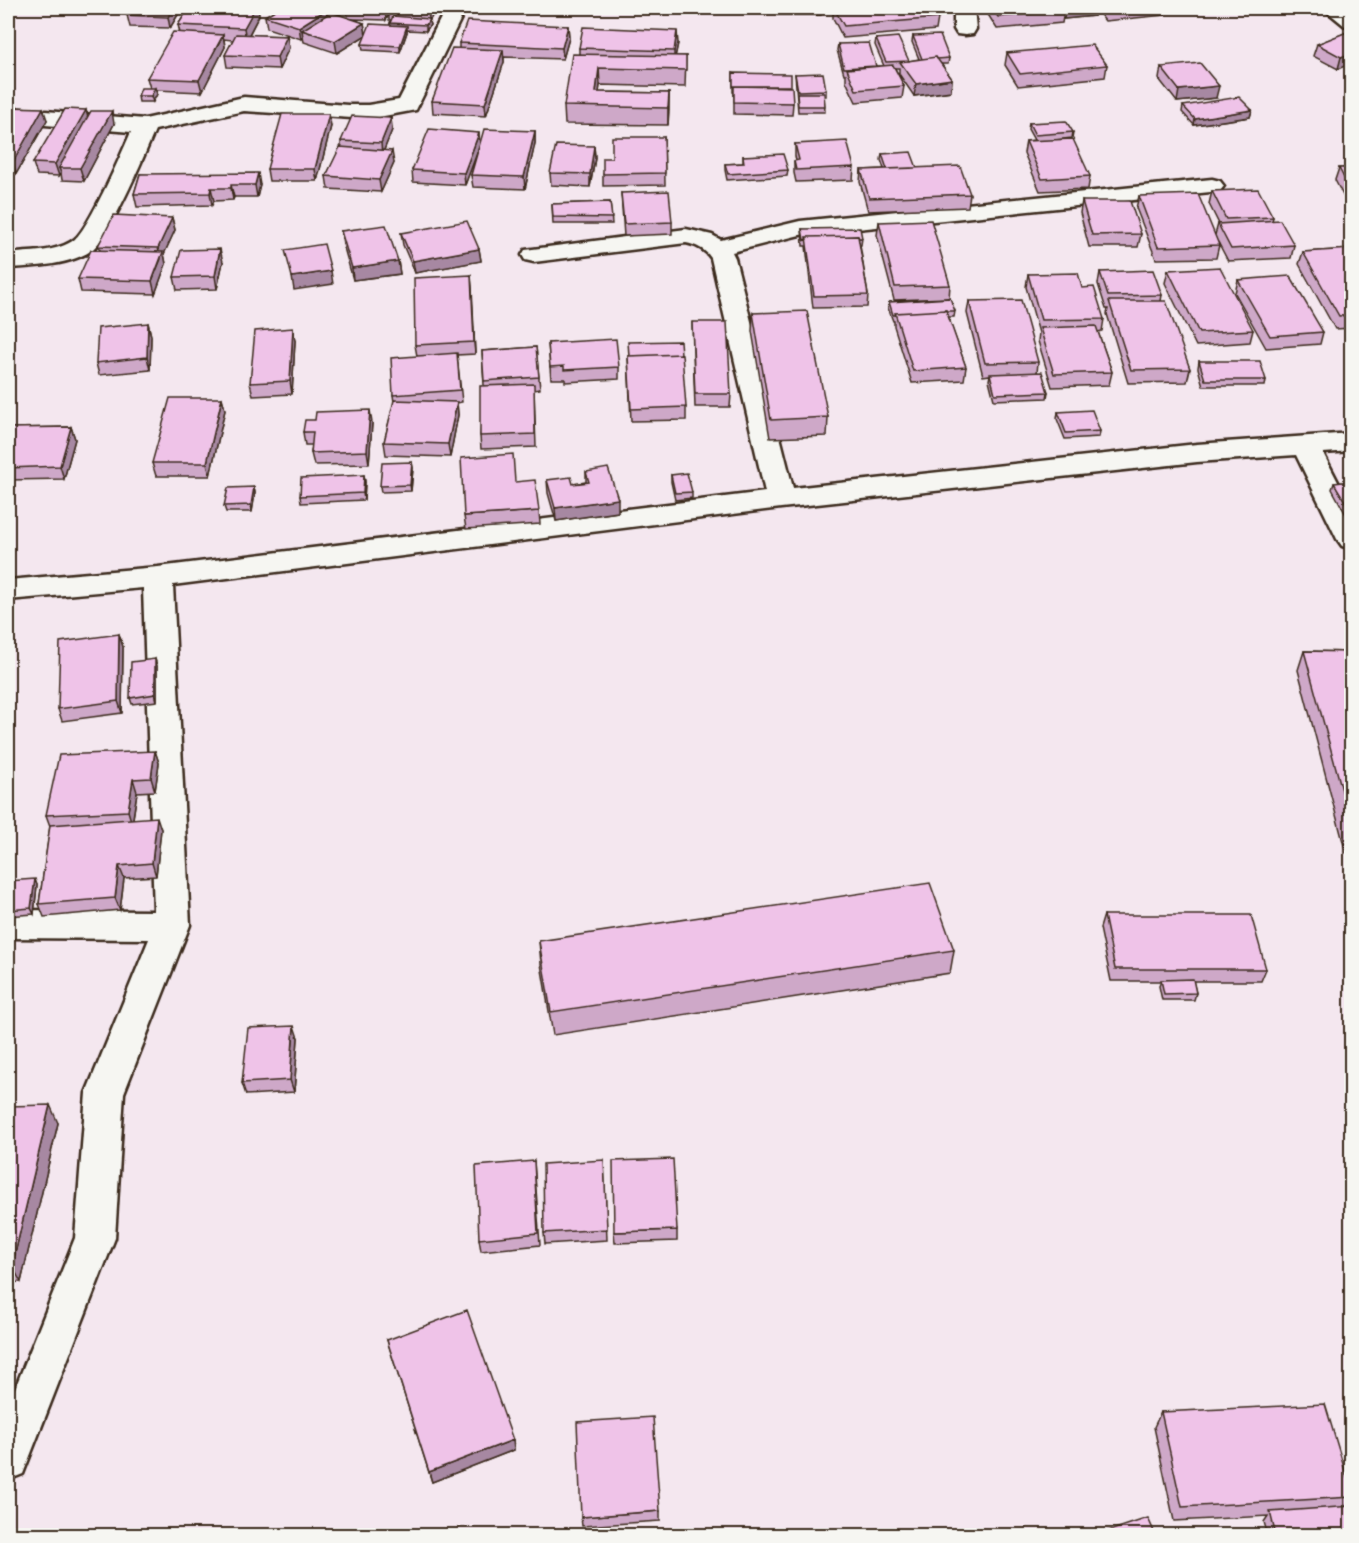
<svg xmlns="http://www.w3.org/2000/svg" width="1359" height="1543" font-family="Dekko,sans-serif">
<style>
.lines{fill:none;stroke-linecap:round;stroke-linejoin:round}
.minor-casing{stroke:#3b2a1e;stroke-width:5}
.minor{fill:#f6f6f2;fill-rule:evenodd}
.wall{fill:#cea8c8;stroke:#3b2a1e;stroke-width:1.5;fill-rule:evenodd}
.shaded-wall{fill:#a788a2;stroke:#3b2a1e;stroke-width:1.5}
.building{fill:#efc3e8;stroke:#3b2a1e;stroke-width:1.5}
</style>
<rect width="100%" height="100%" fill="#f4e7ef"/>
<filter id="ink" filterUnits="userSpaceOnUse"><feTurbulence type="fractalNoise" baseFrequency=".0167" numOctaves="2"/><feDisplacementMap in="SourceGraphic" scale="12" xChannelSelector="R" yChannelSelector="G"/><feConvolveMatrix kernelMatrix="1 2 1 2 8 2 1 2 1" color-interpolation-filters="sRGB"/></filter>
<g filter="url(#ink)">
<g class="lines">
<defs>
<path id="minor" d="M446 8H466L416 110 368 119 244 111 155 130C144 156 112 233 93 249 74 265 31 267 8 268V254C28 251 58 253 75 239 90 226 122 153 131 132L8 122V108L145 119 244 97 348 105H368L399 100Z
M954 8H974L976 29 973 34 965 35 957 34 954 29Z
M1323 8H1346L1352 12V28L1345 26Z
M1212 179 1220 181 1224 186 1220 191 800 235 732 252 735 258 793 488 1197 444 1352 433V451L1323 453 1352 509V549L1342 546 1337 539 1296 455 1197 462 781 508 173 585 190 925 124 1093 115 1238 23 1474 8 1480V1406L75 1238 86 1093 149 939 8 938V910L154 911 143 588 8 600V580L158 567 765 492 711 258C705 249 696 245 686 243L534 262 525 260 522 255 525 250 686 229 712 235 721 240 800 221Z"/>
</defs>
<use href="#minor" class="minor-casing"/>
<use href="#minor" class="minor"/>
</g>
<path class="wall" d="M182 8 170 28 130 27 127 15Z
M189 8H258L259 15 249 35 287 36 289 48 279 69 227 67 225 55 233 40 224 39 225 47 202 92 156 90 157 94 153 102H139L138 96 150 88 147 78 180 33 178 25Z
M278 8H436L429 22 430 25 426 31 407 30V32L400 52 363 50 362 44 366 35 337 53 304 42 303 37 301 39 267 28 265 16ZM347 8 348 18 338 14ZM389 14V20H391L390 23V25L366 34 364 23 352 19 386 20Z
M723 8H767V13L723 12Z
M777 8H822L821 15H777Z
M833 8H931L938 18 936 30 843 38 833 18Z
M984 8H1094V16L1064 19 1063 17 1062 23 997 29Z
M1095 8H1167L1165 15 1105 21Z
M568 26 569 38 563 59 504 57V62L486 116 433 113 432 101 459 48V43Z
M1352 30 1338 69 1313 56 1317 44Z
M913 36 949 58 948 64H941L952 79 951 91 914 96 899 74V68H895L904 86 902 98 856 102 846 81V74H844L837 50 838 44 876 66H884L875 45 876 39 909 61 919 59 912 42Z
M678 43 675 56H686L685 87 600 85 599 92 669 93 668 125 565 124 564 106 579 54V48Z
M1007 53 1107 65 1105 77 1018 86 1005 65Z
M1161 67 1216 98 1177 102 1159 79Z
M733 73 793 103 792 115 734 114V92H733Z
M795 74 826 90V96H824L825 112H798Z
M1183 106 1252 110 1250 117 1194 125 1182 112Z
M8 107 47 120 16 174H8Z
M391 118 392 130 384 150 394 163 381 192 328 189 326 176 341 147V141Z
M1029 123 1073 132 1072 138 1054 140 1090 176 1088 189 1040 191 1024 153 1026 141 1034 140 1028 129Z
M114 124 84 181 62 180 61 173 59 176 37 175 33 163Z
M331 126 317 181H269L267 169Z
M535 131V143L525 189 473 187 471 175 479 146 465 185 413 182 412 170 480 144Z
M664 137 665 185 603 186V174Z
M795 144 854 167 853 180 796 182 794 173V161H796L795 156Z
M594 146 595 158 590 187 551 185 550 173Z
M882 154 917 168 970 194 968 207 868 211 860 182 861 170 884 169 881 160Z
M743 156 788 170 787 176 727 180 725 170V164L743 163Z
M1339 168H1352V209H1350L1335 180Z
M140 174 260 185 257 197H234L233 200 214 201 212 205 137 207 134 194Z
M1212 191 1273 217 1272 221 1294 245 1291 258 1228 261 1218 242 1219 245 1216 258 1156 259 1136 208 1139 196 1215 235 1218 224H1219L1209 204Z
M621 193 672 222V234L624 236Z
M1082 201 1141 234 1138 247H1089L1080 213Z
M610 202 612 224H553L552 204Z
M172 218 175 230 164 254 166 264 155 294 81 292 78 279 100 250 98 246Z
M879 222 950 285 949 298 955 311 954 317H948L966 367 964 380 912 383 894 326V321H893L888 308 889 302 948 298 894 300 877 235Z
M802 229 862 238 861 245H860L868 295 867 307 813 308 806 246H803Z
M341 231 398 261 400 274 353 280 343 244Z
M401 233 479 249 481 261 415 273 403 245Z
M1352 249V328L1335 329 1299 264 1303 252Z
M223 262 217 289 177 290 174 277Z
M1168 270 1253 330 1250 342 1196 346 1165 283Z
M1100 272 1162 295 1161 301 1190 369 1187 382 1128 383 1107 314 1108 309H1106L1098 284Z
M1028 274 1082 288 1104 319 1102 331 1098 332 1112 372 1109 385 1052 387 1038 341 1039 333 1026 287Z
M471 275 475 354 457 355 462 402 457 403 458 415 450 457 386 455 384 442 394 402 393 395 417 356 415 345Z
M1238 280 1323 332 1320 344 1266 348 1235 293Z
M969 301 1038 362 1037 373 1048 392 1047 398 994 400 989 380 990 375 983 376 967 313Z
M753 313 828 417 827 436 770 438 752 331Z
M692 322 731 394 730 407H695Z
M148 323 151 336 150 370 99 375 96 363Z
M295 341 292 394 253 396 250 383Z
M548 343 619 367V379L565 382V379H551Z
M536 347 540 389 534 390 536 447 481 449 480 436 484 385 482 351Z
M628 356 686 407V420L631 421Z
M1199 361 1266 380 1265 386H1203L1198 368Z
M222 398 225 410 210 476H156L152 463Z
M1058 412 1100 431 1099 437 1065 439 1057 419Z
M372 423 369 464 314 465 311 453 312 445H305L303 432Z
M71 427 75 439 64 479 8 480V428Z
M412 462 413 468 411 491 381 492 380 486Z
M586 472 618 512 556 521 548 493 547 480 573 484 586 482Z
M364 475 365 482 364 500 301 503 300 496Z
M671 475 692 492V498L675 500 671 482Z
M1352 481V520H1349L1332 489 1334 483Z
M254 487 255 493 252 512H226L224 506Z
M539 511 540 524 466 529 464 516Z
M119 634 123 647 122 713 62 721 58 709Z
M1304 651 1352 652V853H1346L1298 670Z
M155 659 157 666V701L132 704 130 698Z
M155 751 159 763 155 791 137 792 133 819 161 829 156 876 124 878 120 910 44 917 39 904 50 826 46 815Z
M8 881 37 885 34 914 8 916Z
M1104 915 1266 969 1261 981H1193L1196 993 1194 1000H1162L1159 986 1161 981H1111L1100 928Z
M539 941 954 950 950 973 553 1035 541 964Z
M298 1038 294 1092 246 1095 242 1083Z
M8 1106 58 1123 21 1282 8 1283Z
M604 1160 607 1240 545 1244 544 1233Z
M534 1161 540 1245 481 1251 479 1239Z
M677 1230V1241L615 1243 614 1232Z
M387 1340 513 1440 514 1450 432 1482Z
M1161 1412 1352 1494V1499L1346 1506 1352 1536H1268L1264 1522 1268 1516 1174 1521 1154 1427Z
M660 1511V1521L582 1526 581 1517Z"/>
<path class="shaded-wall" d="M173 8H182L170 28 168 17Z
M255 8H258L259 15 246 40 244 28Z
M329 8H347L310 33 302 30 303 37 301 39 299 27Z
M385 8H391H388L389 14 386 20Z
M430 8H436L429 22 430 25 426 31V25L429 19 428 10Z
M1095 10 1094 16 1064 19 1065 13Z
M364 23 366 35 337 53 335 41Z
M407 26V32L400 52V46Z
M568 26 569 38 563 59 562 48Z
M677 31 678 43 674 63V51Z
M223 35 225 47 202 92 199 80Z
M287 36 289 48 279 69 277 57Z
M503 50 504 62 486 116 485 104Z
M1352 53V63L1338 69 1341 57Z
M599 68 600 85 597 107 596 92Z
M952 79 951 91 914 96 916 84Z
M1219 86 1216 98 1177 102 1179 90Z
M155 88 157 94 153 102 151 96Z
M669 93V111L668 125V108Z
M43 108 47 120 16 174 13 162Z
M86 110 89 122 59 168 61 173 59 176 55 164Z
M1252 110 1250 117 1194 125 1195 119Z
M112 111 114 124 84 181 80 168Z
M329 114 331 126 317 181 315 169Z
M391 118 392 130 382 155 381 143Z
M535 131V143L525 189 524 177Z
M479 133 480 145 465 185 464 173Z
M594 146 595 158 590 187V174Z
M392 151 394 163 381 192 379 180Z
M258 173 260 185 257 197 255 185Z
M231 185 234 197 233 200 231 188Z
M211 188 214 201 212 205 210 193Z
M172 218 175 230 164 254 166 264 155 294 152 281 161 259 158 248Z
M220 249 223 262 217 289 215 276Z
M479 249 481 261 415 273 413 261Z
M398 261 400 274 353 280 352 268Z
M331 271 333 284 294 290 292 277Z
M471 275 472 287 475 354 474 342Z
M148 323 151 336 150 370 147 357Z
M293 328 295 341 292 394 290 381Z
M222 398 225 410 210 476 207 463Z
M457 402 458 415 450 457 448 444Z
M370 410 372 423 369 464 367 451Z
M71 427 75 439 64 479 60 466Z
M412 462 413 468 411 491 410 485Z
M364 475 365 482 364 500 363 493Z
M254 487 255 493 252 512 251 505Z
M618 499V512L556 521 555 508Z
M119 634 123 647 122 713 118 701Z
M155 659 157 666V701L155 694Z
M155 751 159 763 155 791 151 778Z
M133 779 137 792 132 824 128 811Z
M157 817 161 829 156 876 152 863Z
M119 866 124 878 120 910 115 898Z
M35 879 37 885 34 914 31 908Z
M294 1026 298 1038 294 1092 290 1080Z
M50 1105 58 1123 21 1282 12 1266Z
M513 1440 514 1450 432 1482 429 1472Z"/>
<path class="building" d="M132 8H173L168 17 127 15Z
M189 8H255L244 28 178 25Z
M278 8H329L299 27 265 16Z
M356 8H385L384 9Z
M388 8H430L428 10Z
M834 8H931L938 18 844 26Z
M992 8H1061L1064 11 998 17Z
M1061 8H1094L1095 10 1065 13Z
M1106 8H1122L1107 9Z
M331 12 364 23 335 41 302 30Z
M393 16 429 19 426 25 390 23Z
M467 21 568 26 562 48 459 43Z
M370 24 407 26 400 46 362 44Z
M583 27 677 31 674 51 579 48Z
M1352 30V53L1341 57 1317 44Z
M173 32 223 35 199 80 147 78Z
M236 34 287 36 277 57 225 55Z
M940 35 949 58 937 59 936 57 922 59 913 36Z
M898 37 909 61 886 62 876 39Z
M869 43 876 66 844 68 838 44Z
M1092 45 1107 65 1020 74 1007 53Z
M452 48 503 50 485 104 432 101Z
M572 54 686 56V70L599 68 596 92 669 93 668 108 564 106Z
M936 57 952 79 916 84 900 62Z
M1200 63 1219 86 1179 90 1161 67Z
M893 65 904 86 856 90 847 69Z
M733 73 791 74V86H733Z
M823 73 826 90 798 91 795 74Z
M734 86 792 87 793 103 734 102Z
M141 88H155L151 96H138Z
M797 93H824L825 106H798Z
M1239 97 1252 110 1195 119 1183 106Z
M8 107 43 108 13 162H8Z
M65 109 86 110 55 164 33 163Z
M91 111H112L80 168H59Z
M282 114H329L315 169H267Z
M352 116 391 118 381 143 341 141Z
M1066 121 1073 132 1035 135 1029 123Z
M429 129 479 133 464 173 412 170Z
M484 129 535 131 524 177 471 175Z
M612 137H664L665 173 603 174V158H612Z
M1073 139 1090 176 1042 179 1026 141Z
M847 141 854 167 796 170 794 161 799 160 795 144Z
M556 145 594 146 590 174 550 173Z
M340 147 392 151 379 180 326 176Z
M911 152 917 168 887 169 882 154Z
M783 154 788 170 728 174 725 164 744 163 743 156Z
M960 166 970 194 869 198 861 170Z
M1339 168H1352V194Z
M258 173 255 185H231V188H211L210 193 134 194 140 174Z
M1258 189 1273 217 1226 219 1212 191Z
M669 191 672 222 624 224 621 193Z
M1198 194 1219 245 1158 247 1139 196Z
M1082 201H1130L1141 234 1092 235Z
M610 202 612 218 553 217 552 204Z
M114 215 172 218 158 248 98 246Z
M931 220 950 285 895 287 879 222Z
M1280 220 1294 245 1231 249 1218 224Z
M467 221 479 249 413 261 401 233Z
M386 225 398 261 352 268 341 231Z
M860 228 862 238H859L858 236 806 237 807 239 804 240 802 229Z
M858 236 868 295 814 296 806 237Z
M324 244 331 271 292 277 285 250Z
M220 249 215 276 174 277 181 250Z
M1352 249V315L1339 316 1303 252Z
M91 250 163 252 152 281 78 279Z
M1220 267 1253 330 1199 333 1168 270Z
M1153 270 1162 295 1108 296 1100 272Z
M1078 273 1082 288 1094 287 1104 319 1041 320 1028 274Z
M471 275 474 342 415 345 414 278Z
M1290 276 1323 332 1270 336 1238 280Z
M950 298 955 311H946V310L895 313 896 315H893L889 302Z
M1021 300 1038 362 985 363 969 301Z
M1109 301H1166L1190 369 1131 370Z
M946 310 966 367 913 371 895 313Z
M807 311 828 417 771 420 753 313Z
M692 322H727L731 394H695Z
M148 323 147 357 96 363 98 328Z
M1096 326 1112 372 1054 374 1040 328Z
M293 328 290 381 250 383 255 331Z
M616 339 619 367 564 370V366L550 367 548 343Z
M680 341 681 354 629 356 628 342Z
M536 347 539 377 484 381 482 351Z
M457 353 460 390 393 395 391 358Z
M682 354 686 407 631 409 628 356Z
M1199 361H1260L1266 380H1205Z
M1042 372 1048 392 995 394 990 374Z
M534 384 535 434 480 436V386Z
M170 398H222L207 463H152Z
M394 400 457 402 448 444 384 442Z
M370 410 367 451 311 453 313 432H303L305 420H315L316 412Z
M1092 410 1100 431 1066 433 1058 412Z
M71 427 60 466 8 468V428Z
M513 454 515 482 535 480 539 511 464 516 461 458Z
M412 462 410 485 380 486 382 463Z
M608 468 618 499 555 508 547 480 571 477 573 484 589 482 586 472Z
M687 473 692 492 675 493 671 475Z
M364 475 363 493 300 496 301 478Z
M1352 481V513L1334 483Z
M254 487 251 505 224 506 228 488Z
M119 634 118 701 58 709 60 642Z
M1304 651 1352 652V827Z
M155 659V694L130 698 131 662Z
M155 751 151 778 133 779 128 811 46 815 59 755Z
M157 817 152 863 119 866 115 898 39 904 50 825Z
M35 879 31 908 8 910V881Z
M930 883 954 950 551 1012 539 941Z
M1104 915H1251L1266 969H1115Z
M1193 979 1196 993 1164 994 1161 980Z
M294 1026 290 1080 242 1083 248 1028Z
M50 1105 12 1266H8V1106Z
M673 1159 677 1230 614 1232 613 1161Z
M604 1160 607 1229 544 1233 543 1164Z
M534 1161 538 1233 479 1239 476 1166Z
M467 1310 513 1440 429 1472 387 1340Z
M1325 1404 1352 1494V1497L1182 1507 1161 1412Z
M653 1417 660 1511 581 1517 577 1422Z
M1352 1506V1536H1276L1270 1512Z
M1148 1518 1156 1536H1094Z"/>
</g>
<rect width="1359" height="1543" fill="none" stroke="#f6f6f2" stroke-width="30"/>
<rect x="15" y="15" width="1329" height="1513" fill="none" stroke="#3b2a1e" stroke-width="2" filter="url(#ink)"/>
</svg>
